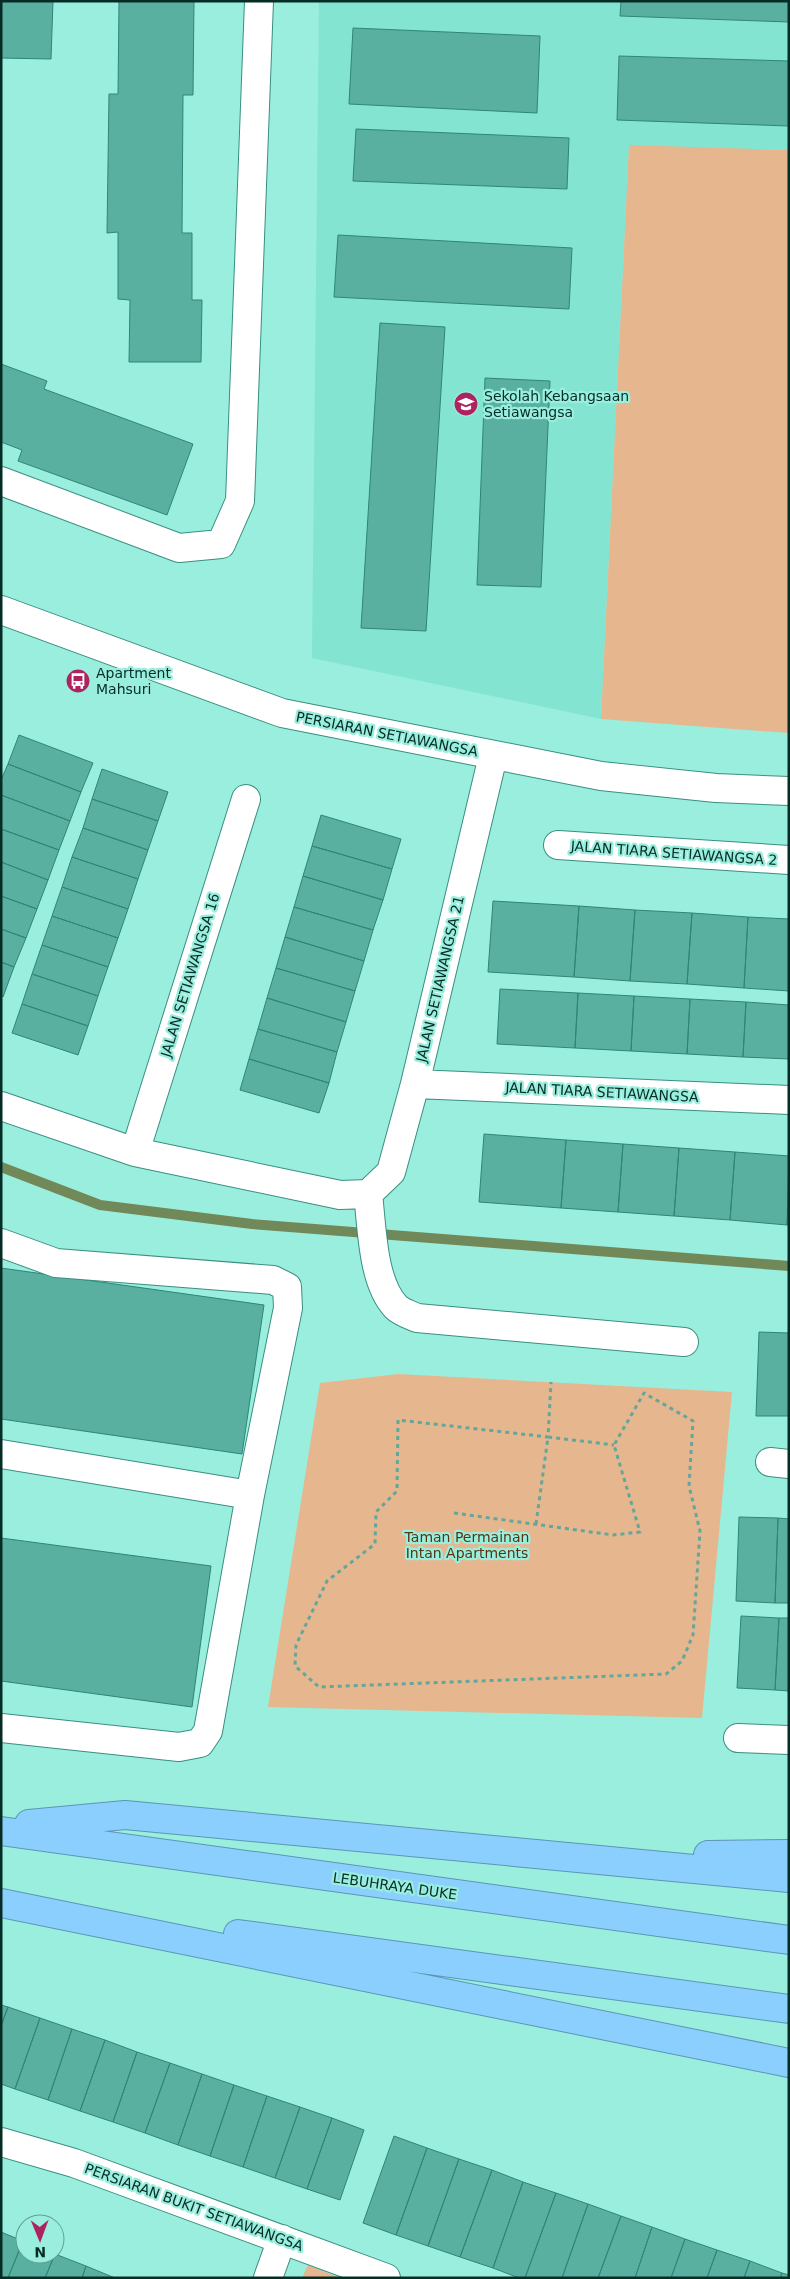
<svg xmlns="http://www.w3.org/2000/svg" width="790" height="2279" font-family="'DejaVu Sans',sans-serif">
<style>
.built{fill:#83e4d1}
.green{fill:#e6b68f}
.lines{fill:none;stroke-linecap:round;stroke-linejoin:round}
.stream{stroke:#718859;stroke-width:10}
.building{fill:#59b0a0;stroke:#2e8678}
.minor-casing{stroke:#398f80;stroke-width:30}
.highway-casing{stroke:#5c96b3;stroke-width:30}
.path{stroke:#64a79a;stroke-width:3;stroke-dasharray:4 4;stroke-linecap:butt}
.minor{stroke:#fff;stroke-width:28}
.highway{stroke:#8bcfff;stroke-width:28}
.labels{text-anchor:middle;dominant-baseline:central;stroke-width:4.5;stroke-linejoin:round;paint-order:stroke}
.poi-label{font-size:14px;fill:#062c26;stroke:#9aeedd;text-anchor:start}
.street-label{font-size:14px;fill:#062c26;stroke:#9aeedd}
.park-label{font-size:14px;fill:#583411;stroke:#9aeedd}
</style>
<rect width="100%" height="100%" fill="#9aeedd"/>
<path class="built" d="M319 1H789V150L629 146 601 719 312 658Z"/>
<path class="green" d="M629 145 789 150V733L601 719Z
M398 1374 732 1392 702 1718 268 1707 320 1383Z
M308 2265 340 2278H302Z"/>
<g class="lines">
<path class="stream" d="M1 1167 100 1205 252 1224 789 1266"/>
</g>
<path class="building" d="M1 1H53L51 59 1 58Z
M119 1H194L193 95H183L182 233H192V300H202L201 362H129L130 300 118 299V232L107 233 109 94H118Z
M621 1H789V22L620 16Z
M353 28 540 36 537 113 349 104Z
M619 56 789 61V126L617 120Z
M356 129 569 138 567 189 353 181Z
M338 235 572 248 569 309 334 297Z
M380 323 445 327 426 631 361 628Z
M1 364 47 381 44 389 193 444 167 515 18 461 22 450 1 442Z
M485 378 550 381 541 587 477 585Z
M19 735 93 763 81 792 8 764Z
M8 764 81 792 70 821 1 795V780Z
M102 769 168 792 158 821 92 799Z
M1 795 70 821 59 850 1 829Z
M92 799 158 821 148 850 83 828Z
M321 815 401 839 392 869 312 846Z
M83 828 148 850 138 879 72 857Z
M1 829 59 850 48 880 1 862Z
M312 846 392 869 383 900 303 876Z
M72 857 138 879 128 909 62 887Z
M1 862 48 880 37 909 1 896Z
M303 876 383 900 373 930 294 907Z
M62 887 128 909 118 938 52 916Z
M1 896 37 909 26 938 1 929Z
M493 901 579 906 574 977 488 972Z
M579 906 635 910 630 981 574 977Z
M294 907 373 930 364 961 285 937Z
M635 910 692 913 687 984 630 981Z
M692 913 748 917 744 988 687 984Z
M52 916 118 938 108 967 42 945Z
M748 917 789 919V991L744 988Z
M1 929 26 938 14 967 1 962Z
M285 937 364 961 355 991 276 968Z
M42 945 108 967 98 996 32 974Z
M1 962 14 967 3 997 1 996Z
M276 968 355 991 346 1022 267 998Z
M32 974 98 996 88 1026 22 1004Z
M500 989 578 993 575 1048 497 1044Z
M578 993 634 996 631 1051 575 1048Z
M634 996 690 999 687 1054 631 1051Z
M267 998 346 1022 337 1052 258 1029Z
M690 999 746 1002 743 1057 687 1054Z
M746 1002 789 1005V1059L743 1057Z
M22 1004 88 1026 78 1055 12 1033Z
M258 1029 337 1052 329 1083 249 1059Z
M249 1059 329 1083 319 1113 240 1090Z
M484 1134 566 1140 561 1208 479 1202Z
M566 1140 623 1144 618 1212 561 1208Z
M623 1144 679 1148 674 1216 618 1212Z
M679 1148 735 1152 730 1220 674 1216Z
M735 1152 789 1156 787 1225 730 1220Z
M789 1198V1225H787Z
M1 1268 264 1305 242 1454 1 1419Z
M759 1332 789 1333V1416H756Z
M739 1517 778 1518 775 1603 736 1601Z
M778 1518 789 1519V1603H775Z
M1 1538 211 1566 192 1707 1 1681Z
M741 1616 779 1618 775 1690 737 1688Z
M779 1618H789V1691L775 1690Z
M1 2005 8 2007 1 2026Z
M8 2007 40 2018 15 2089 1 2084V2026Z
M40 2018 72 2029 48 2100 15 2089Z
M72 2029 105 2040 80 2111 48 2100Z
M105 2040 137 2052 113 2122 80 2111Z
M137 2052 170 2063 145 2133 113 2122Z
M170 2063 202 2074 178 2145 145 2133Z
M202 2074 234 2085 210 2156 178 2145Z
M234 2085 267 2096 243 2167 210 2156Z
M267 2096 300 2107 275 2178 243 2167Z
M300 2107 332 2118 307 2189 275 2178Z
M332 2118 364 2130 340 2200 307 2189Z
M394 2136 427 2148 396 2235 363 2223Z
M427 2148 459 2159 428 2246 396 2235Z
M459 2159 492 2170 460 2257 428 2246Z
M492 2170 523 2182 493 2268 460 2257Z
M523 2182 556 2193 525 2278H519L493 2268Z
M556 2193 588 2204 562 2278H525Z
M588 2204 621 2216 598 2278H562Z
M621 2216 652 2227 635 2278H598Z
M652 2227 685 2239 671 2278H635Z
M1 2232 23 2241 8 2278H1Z
M685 2239 717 2250 707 2278H671Z
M23 2241 25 2242V2254H55L45 2278H8Z
M717 2250 750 2261 744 2278H707Z
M55 2254 86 2266 82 2278H45Z
M750 2261 782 2273 780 2278H744Z
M86 2266 115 2278H82Z
M782 2273 789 2275V2278H780Z"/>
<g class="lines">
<defs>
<path id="minor" d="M1 481 179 548 221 544 240 501 259 1
M1 610 282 713 601 776 716 788 789 791
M558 845 789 860
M415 1084 789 1100
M1 1106 135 1152 340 1195 368 1194 391 1172 415 1084 493 756
M135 1152 246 799
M368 1194C372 1226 372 1282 396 1307 401 1312 410 1315 417 1318L684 1342
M1 1243 56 1263 273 1280 287 1287 288 1308 250 1495 208 1731 200 1743 179 1747 1 1728
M1 1454 250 1495
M770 1462 789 1464
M738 1738 789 1740
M1 2142 74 2163 386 2278
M268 2278 282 2239"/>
<path id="highway" d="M29 1824 125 1815 789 1878
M1 1831 789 1940
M708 1855 789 1854
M1 1903 789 2063
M238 1934 789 2009"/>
</defs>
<use href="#minor" class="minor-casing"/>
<use href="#highway" class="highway-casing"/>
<path class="path" d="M454 1513 613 1535 640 1532 614 1445 644 1393 693 1421 689 1486 700 1531 693 1635 682 1661 666 1674 319 1687 295 1666 296 1645 327 1581 375 1544 376 1512 397 1491 398 1420 548 1437 551 1382
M536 1524 548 1437 614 1445"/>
<use href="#minor" class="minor"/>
<use href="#highway" class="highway"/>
</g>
<defs>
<symbol id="school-disc" viewBox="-11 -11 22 22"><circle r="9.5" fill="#ae2260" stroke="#9aeedd"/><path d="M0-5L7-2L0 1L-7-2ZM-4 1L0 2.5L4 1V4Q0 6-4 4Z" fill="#fff"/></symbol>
<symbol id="bus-disc" viewBox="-11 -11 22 22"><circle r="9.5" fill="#ae2260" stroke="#9aeedd"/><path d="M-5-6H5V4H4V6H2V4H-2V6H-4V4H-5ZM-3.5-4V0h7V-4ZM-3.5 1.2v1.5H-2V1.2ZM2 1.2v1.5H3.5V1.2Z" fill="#fff"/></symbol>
</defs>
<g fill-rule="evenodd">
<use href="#school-disc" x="452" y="390" width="28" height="28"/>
<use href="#bus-disc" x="64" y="667" width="28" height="28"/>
</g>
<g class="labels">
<g class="poi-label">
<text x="484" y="396">Sekolah Kebangsaan<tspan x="484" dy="16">Setiawangsa</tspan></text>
<text x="96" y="673">Apartment<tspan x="96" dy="16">Mahsuri</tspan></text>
</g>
<g class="street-label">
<text transform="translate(387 734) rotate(11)">PERSIARAN SETIAWANGSA</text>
<text transform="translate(674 853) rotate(4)">JALAN TIARA SETIAWANGSA 2</text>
<text transform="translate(190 975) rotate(-73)">JALAN SETIAWANGSA 16</text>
<text transform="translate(440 979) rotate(-77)">JALAN SETIAWANGSA 21</text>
<text transform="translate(602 1092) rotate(3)">JALAN TIARA SETIAWANGSA</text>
<text transform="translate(395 1886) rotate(8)">LEBUHRAYA DUKE</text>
<text transform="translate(194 2207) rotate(20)">PERSIARAN BUKIT SETIAWANGSA</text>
</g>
<g class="park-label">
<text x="467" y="1537">Taman Permainan<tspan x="467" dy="16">Intan Apartments</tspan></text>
</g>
</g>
<rect width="790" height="2279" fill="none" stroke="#062c26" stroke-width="5"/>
<g transform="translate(40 2239) rotate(179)"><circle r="24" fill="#9aeedd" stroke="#5fa094"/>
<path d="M0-4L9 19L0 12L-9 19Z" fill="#ae2260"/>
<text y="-8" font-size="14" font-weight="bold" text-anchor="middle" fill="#062c26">N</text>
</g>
</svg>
